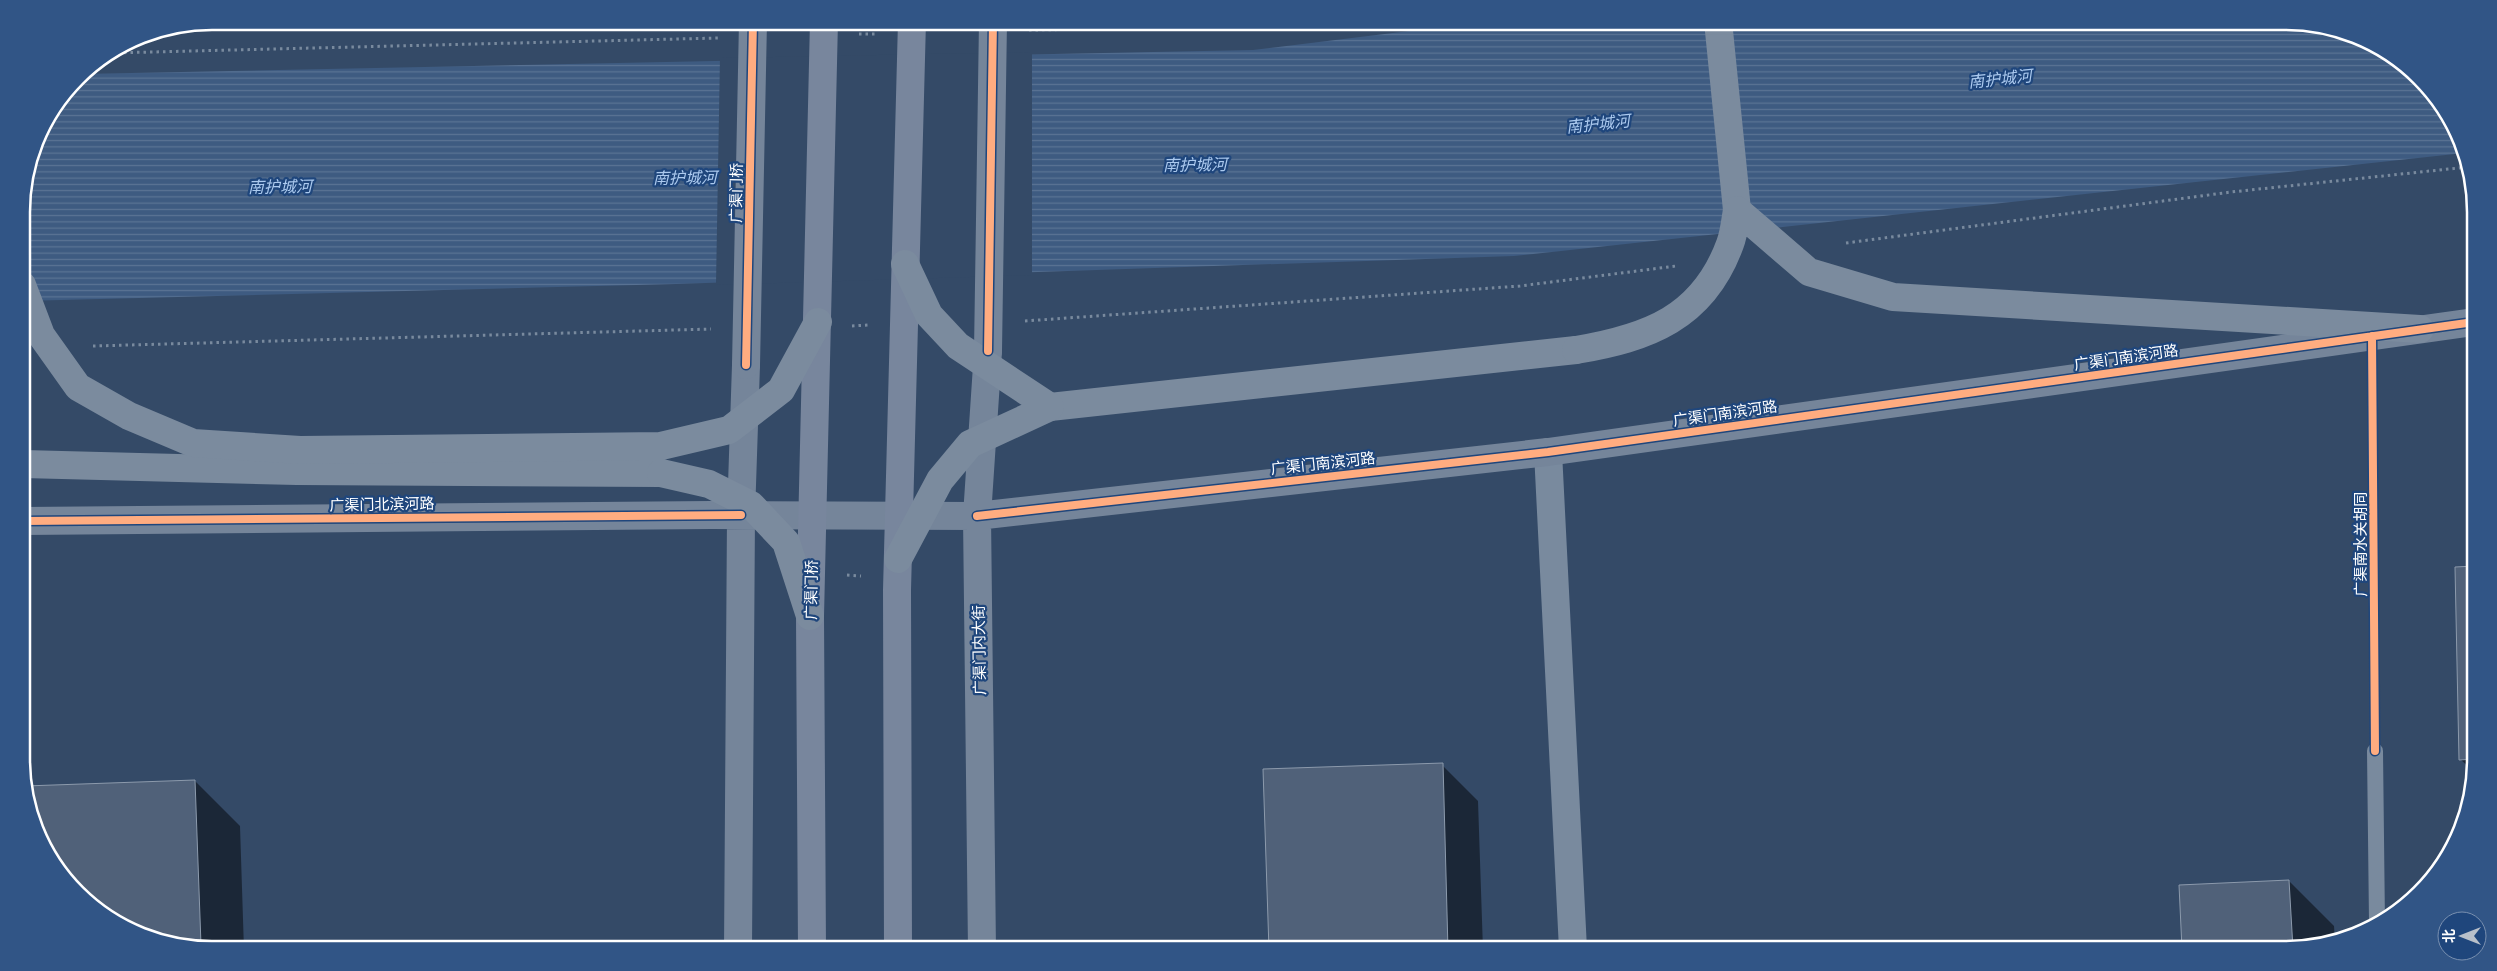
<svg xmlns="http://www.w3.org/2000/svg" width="2497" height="971" font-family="Helvetica,'Noto Sans SC',sans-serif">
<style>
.water{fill:url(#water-rules)}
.pier{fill:#344a67}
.shadow{fill:#0007}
.building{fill:#506179;stroke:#8c9aac}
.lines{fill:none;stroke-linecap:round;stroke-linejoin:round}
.path{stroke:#798a9e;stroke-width:3;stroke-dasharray:2.5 4;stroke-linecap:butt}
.lane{stroke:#798a9e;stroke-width:16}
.street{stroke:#798a9e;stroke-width:28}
.secondary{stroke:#75859a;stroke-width:28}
.highway{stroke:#7b8b9e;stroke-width:28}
.secondary-bridge{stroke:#75859a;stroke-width:28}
.primary-bridge{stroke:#78869d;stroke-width:28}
.highway-bridge{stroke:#7b8b9e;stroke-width:28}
.cycleway-casing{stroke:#1f467c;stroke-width:11}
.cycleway{stroke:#ffac80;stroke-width:8}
.labels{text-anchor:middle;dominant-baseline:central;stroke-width:4.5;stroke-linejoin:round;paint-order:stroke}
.street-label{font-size:15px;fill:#fff;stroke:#1f467c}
.water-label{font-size:16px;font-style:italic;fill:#accaef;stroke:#1f467c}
.rim{fill:none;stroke:#fff;stroke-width:2.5}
</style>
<defs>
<pattern id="water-rules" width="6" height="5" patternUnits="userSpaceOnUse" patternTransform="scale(1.25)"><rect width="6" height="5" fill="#3e5b81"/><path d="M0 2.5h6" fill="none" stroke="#5b7494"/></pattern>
</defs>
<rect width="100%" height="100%" fill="#344a67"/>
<path class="water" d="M1491 21H2285L2346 31 2391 54 2429 87 2456 128 2464 153 1514 256 676 284 22 301V199L41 128 82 74 1253 50Z"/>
<path class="pier" d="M1032 52V275L716 285 720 58Z"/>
<path class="shadow" d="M2456 568H2475L2476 759 2474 772 2460 759Z
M1442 765 1478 801 1483 950H1270Z
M195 781 240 826 244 950H212L151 940 106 917 68 884 41 843 25 796V787Z
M2289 881 2334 926 2335 942 2297 949H2183L2180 886Z"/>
<path class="building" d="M2475 566 2476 759 2459 760 2455 567Z
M1443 763 1448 950H1269L1263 769Z
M195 780 201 945H184L151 940 106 917 68 884 41 843 25 796V786Z
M2289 880 2293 949H2182L2179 885Z"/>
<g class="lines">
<path class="path" d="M1102 21V29
M1029 30 1102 29 1193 21
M859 34H875
M111 53 718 38
M1846 243 2231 192 2468 167
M1025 321 1520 286 1676 266
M852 326 869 325
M93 346 711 329
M847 575 861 576"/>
<path class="lane" d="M2375 751 2377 923"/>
<path class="street" d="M1548 452 1573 949"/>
<path class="secondary" d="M23 521 711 515 977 516 1548 452 2474 322
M738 950 741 515 746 365
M982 950 977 516 988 351"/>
<path class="highway" d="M1718 21 1737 210
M1050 407 1576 350
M23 464 297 471 661 473"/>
<path class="secondary-bridge" d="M988 351 993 21
M746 365 753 21"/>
<path class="primary-bridge" d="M812 950 810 616 824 21
M898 950 897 590 912 21"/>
<path class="highway-bridge" d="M905 264 929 315 958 346 1050 407
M22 285 41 335 78 387 129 416 193 443 300 450 661 446 729 430 781 390 818 322
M1576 350C1648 338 1703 318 1730 244 1734 234 1735 221 1737 210L1809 272 1893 297 2420 329
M661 473 709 484 751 505 786 542 810 616
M898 559 940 480 970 444 1050 407"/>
<defs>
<path id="cycleway" d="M2372 336 2375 751
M988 351 993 21
M746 365 753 21
M977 516 1548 452 2474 322
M23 521 741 515"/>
</defs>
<use href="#cycleway" class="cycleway-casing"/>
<use href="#cycleway" class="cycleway"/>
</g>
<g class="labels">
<g class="street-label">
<text transform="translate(736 193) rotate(-89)">广渠门桥</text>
<text transform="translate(2126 357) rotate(-8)">广渠门南滨河路</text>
<text transform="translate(1725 413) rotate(-8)">广渠门南滨河路</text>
<text transform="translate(1323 463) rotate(-6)">广渠门南滨河路</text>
<text transform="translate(382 504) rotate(-1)">广渠门北滨河路</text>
<text transform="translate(2360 544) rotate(-90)">广渠南水关胡同</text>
<text transform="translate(811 590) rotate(-89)">广渠门桥</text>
<text transform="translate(979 650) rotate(-91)">广渠门内大街</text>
</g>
<g class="water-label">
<text transform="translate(2000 79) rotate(-6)">南护城河</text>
<text transform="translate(1598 124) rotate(-6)">南护城河</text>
<text transform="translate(1195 165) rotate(-1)">南护城河</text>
<text transform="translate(685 178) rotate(-1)">南护城河</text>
<text transform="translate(280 187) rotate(-1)">南护城河</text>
</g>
</g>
<path d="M0 0H2497V971H0ZM212 30H2285A182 182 0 0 1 2467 212V759A182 182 0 0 1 2285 941H212A182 182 0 0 1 30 759V212A182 182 0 0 1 212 30Z" fill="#315586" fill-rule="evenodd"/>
<path class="rim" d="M212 30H2285A182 182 0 0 1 2467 212V759A182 182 0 0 1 2285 941H212A182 182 0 0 1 30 759V212A182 182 0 0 1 212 30Z"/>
<g transform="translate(2462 936) rotate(270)"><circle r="24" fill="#1f467c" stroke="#7990b0"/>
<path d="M0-4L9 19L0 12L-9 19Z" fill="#b8c0ca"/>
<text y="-8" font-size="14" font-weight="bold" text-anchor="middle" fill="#ffffff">北</text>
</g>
</svg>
